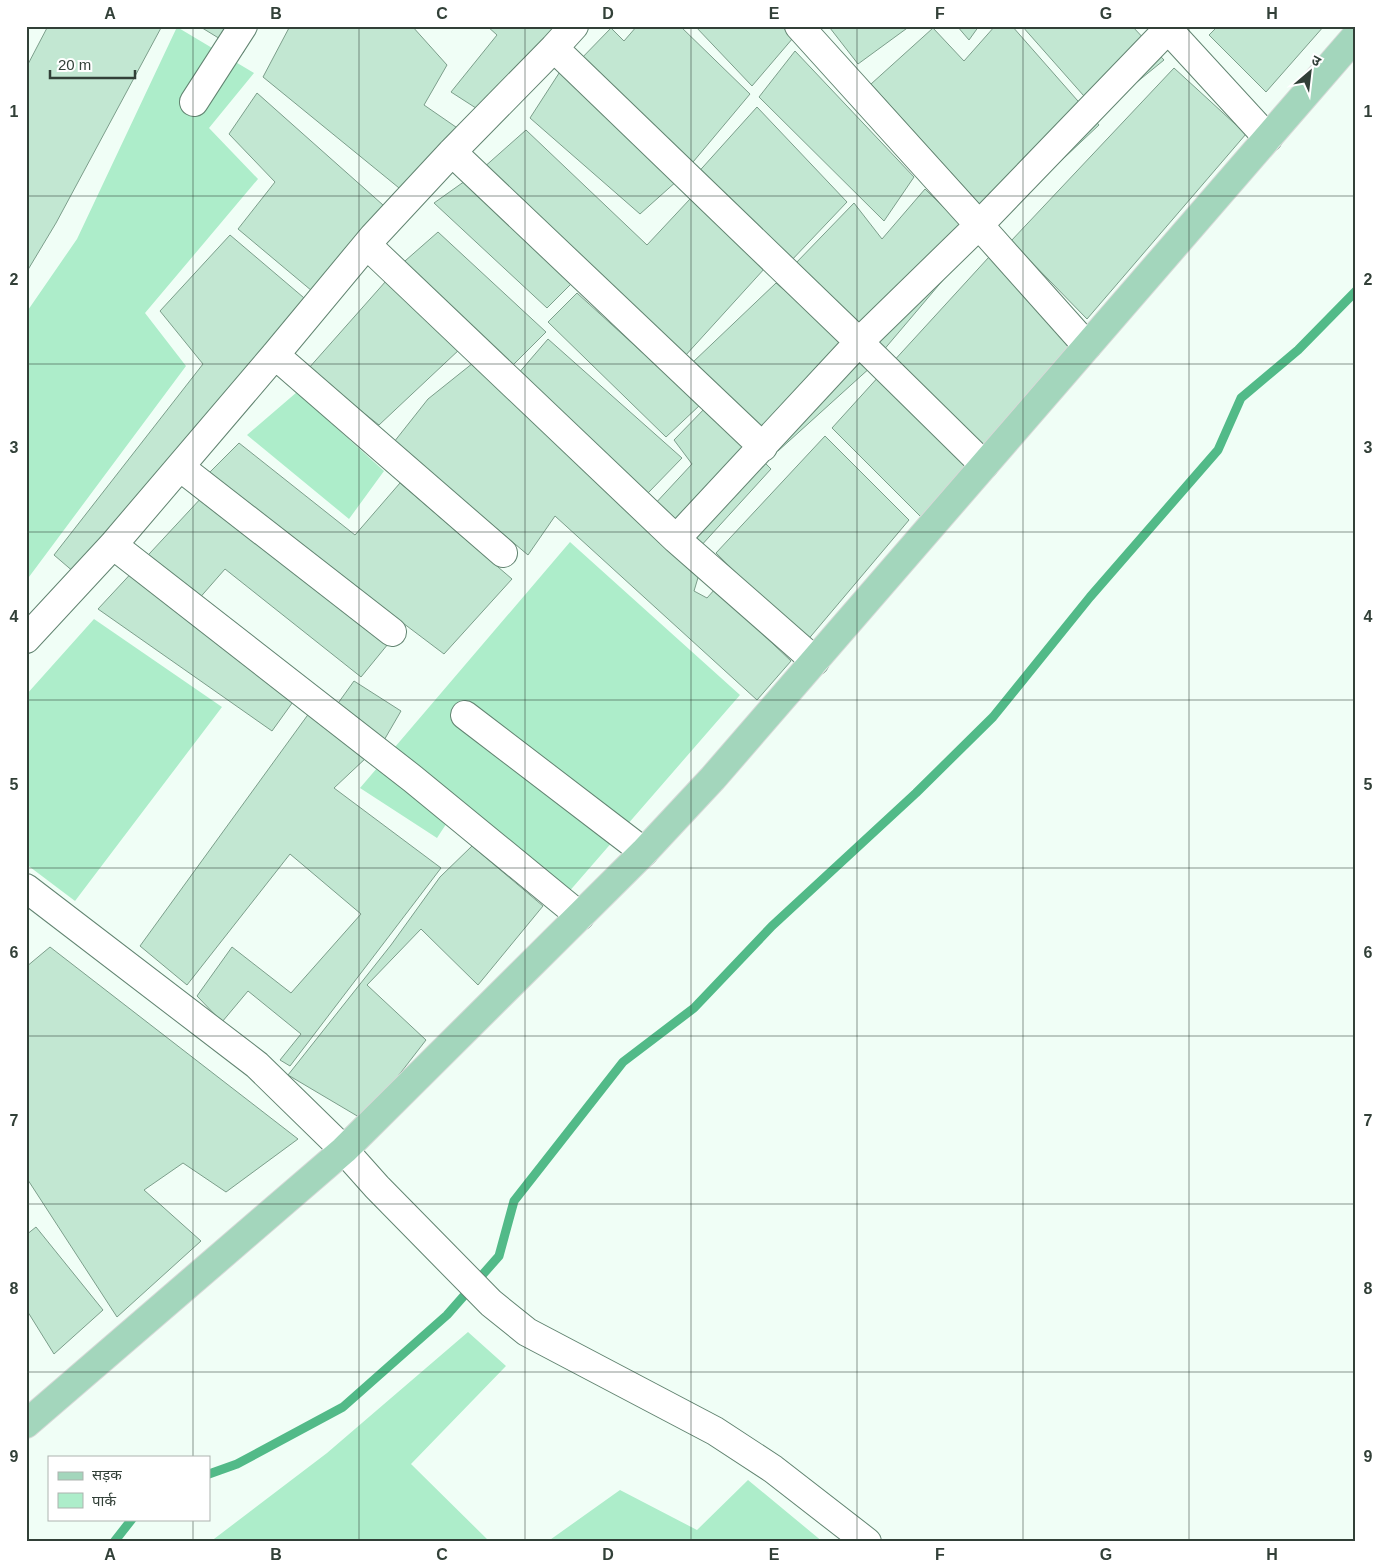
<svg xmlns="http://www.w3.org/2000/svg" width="1382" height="1568" font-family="Arial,'Noto Sans Devanagari',sans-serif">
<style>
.green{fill:#adedca}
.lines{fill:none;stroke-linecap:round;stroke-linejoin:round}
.stream{stroke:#52ba88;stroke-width:9}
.building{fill:#c2e7d2;stroke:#7c9e8b}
.minor-casing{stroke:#628471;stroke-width:30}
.major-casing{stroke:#d6d9d7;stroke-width:30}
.minor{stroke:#fff;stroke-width:28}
.major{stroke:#a3d6bc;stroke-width:28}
.grid{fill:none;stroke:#324038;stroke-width:1;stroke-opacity:0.55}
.neatline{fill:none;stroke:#324038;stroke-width:2}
.grid-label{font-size:16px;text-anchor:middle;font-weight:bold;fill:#324038}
</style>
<rect width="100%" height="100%" fill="#f0fef6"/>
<path class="green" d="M177 27 254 73 209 128 258 179 145 313 186 366 26 581V313L77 239Z
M297 392 384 471 349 519 247 435Z
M570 542 740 695 567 894 456 809 437 838 360 788Z
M94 619 222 707 75 901 26 864V695Z
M468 1332 506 1366 411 1464 490 1542H210L327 1453Z
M748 1480 823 1542H547L620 1490 697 1530Z"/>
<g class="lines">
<path class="stream" d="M209 1474 237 1464 343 1407 447 1315 499 1256 514 1201 623 1062 694 1008 772 926 916 793 993 717 1090 597 1218 450 1241 398 1298 350 1356 291
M114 1542 132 1519"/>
</g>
<path class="building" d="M48 26H162L56 223 26 273V68Z
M199 26H255L243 53Z
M290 26H412L447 65 424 105 466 134 404 192 263 77Z
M487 26H557L479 110 451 92 497 35Z
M637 26H680L750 94 688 168 577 63 611 28 624 41Z
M695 26H782L793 38 752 86Z
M832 26H910L858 64 830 28Z
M957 26H979L969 40Z
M995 26H1012L1099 125 996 222 871 84 933 28 964 61Z
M1022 26H1132L1164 60 1099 113Z
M1218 26H1324L1266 92 1209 35Z
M795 51 914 177 884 221 759 97Z
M563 67 678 180 640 214 530 118Z
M1174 68 1246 134 1087 319 1011 241Z
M257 93 383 205 318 296 238 229 275 182 229 134Z
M757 107 847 202 789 263 694 177Z
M526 130 647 245 690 199 765 268 685 356 482 169Z
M465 181 571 284 547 308 434 203Z
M925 189 977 240 882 352 794 265 854 203 882 239Z
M438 232 546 332 508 370 397 268Z
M230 235 310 303 75 573 54 555 203 364 160 311Z
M989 257 1078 348 982 452 891 364Z
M386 281 461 348 379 425 308 369Z
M776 283 872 366 778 451 692 363Z
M577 293 700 405 666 437 548 322Z
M548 339 682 458 648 493 517 375Z
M473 363 700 571 694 591 707 598 715 589 791 661 757 700 555 516 528 555 394 442 428 399Z
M881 374 968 463 921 517 832 428Z
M708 405 771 469 699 548 653 506 692 464 674 440Z
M825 436 909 520 806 642 716 553Z
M239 443 355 535 400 483 512 579 444 654 207 475Z
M203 496 388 644 361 677 225 569 190 609 295 699 272 731 98 609Z
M354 681 401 711 383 742 334 788 441 868 290 1066 280 1060 301 1034 248 991 222 1022 197 996 232 947 291 993 361 914 290 854 187 985 140 946 315 705 326 720Z
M472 846 543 906 478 985 421 929 367 985 426 1040 364 1120 288 1075 391 945 440 877Z
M50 947 298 1139 226 1192 183 1163 144 1190 201 1241 117 1317 26 1177V967Z
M36 1227 103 1310 54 1354 26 1309V1235Z"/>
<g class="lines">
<defs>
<path id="minor" d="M799 26 979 225 1087 346
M1165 26 1268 138
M554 48 859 342 984 465
M194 102 243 26
M452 152 763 447
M367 245 676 539 815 661
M275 355 503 553
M180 467 392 632
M676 539 859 342 979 225 1171 26
M113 545 413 779 580 916
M26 639 113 545 275 355 373 237 452 152 554 48 574 26
M465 715 644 852
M26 888 257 1065 344 1150 377 1187 491 1303 527 1332 715 1431 773 1469 867 1542"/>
<path id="major" d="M26 1424 344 1150 644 852 713 778 1356 36"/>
</defs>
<use href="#minor" class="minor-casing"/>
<use href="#major" class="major-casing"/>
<use href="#minor" class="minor"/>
<use href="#major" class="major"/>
</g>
<path class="grid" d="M193 26V1457M359 26V1542M525 26V1542M691 26V1542M857 26V1542M1023 26V1542M1189 26V1542M26 196H1356M26 364H1356M26 532H1356M26 700H1356M26 868H1356M26 1036H1356M26 1204H1356M26 1372H1356M193 1519V1542"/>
<rect width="1382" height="1568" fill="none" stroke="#ffffff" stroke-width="55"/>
<rect x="48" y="1456" width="162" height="65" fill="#ffffff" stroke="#adb3af"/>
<rect x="58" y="1472" width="25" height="8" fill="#a3d6bc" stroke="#adb3af"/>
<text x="92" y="1480" font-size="15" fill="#324038">सड़क</text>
<rect x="58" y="1493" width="25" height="15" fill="#adedca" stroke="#adb3af"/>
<text x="92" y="1506" font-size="15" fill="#324038">पार्क</text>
<g transform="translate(1310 72) rotate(28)" stroke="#ffffff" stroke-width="4" paint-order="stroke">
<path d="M0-4L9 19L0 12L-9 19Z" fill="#324038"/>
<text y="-8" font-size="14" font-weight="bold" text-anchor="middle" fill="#324038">उ</text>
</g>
<path d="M50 70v8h85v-8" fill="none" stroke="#324038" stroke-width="2.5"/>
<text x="58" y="70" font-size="15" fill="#324038" stroke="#ffffff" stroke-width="4" paint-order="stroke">20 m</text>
<rect x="28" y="28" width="1326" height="1512" class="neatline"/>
<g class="grid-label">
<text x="110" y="19">A</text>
<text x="276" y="19">B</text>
<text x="442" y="19">C</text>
<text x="608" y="19">D</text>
<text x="774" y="19">E</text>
<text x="940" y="19">F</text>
<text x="1106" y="19">G</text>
<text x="1272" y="19">H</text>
<text x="14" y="117">1</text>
<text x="1368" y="117">1</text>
<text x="14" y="285">2</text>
<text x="1368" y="285">2</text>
<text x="14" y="453">3</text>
<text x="1368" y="453">3</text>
<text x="14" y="622">4</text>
<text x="1368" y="622">4</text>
<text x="14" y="790">5</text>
<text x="1368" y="790">5</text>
<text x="14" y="958">6</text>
<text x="1368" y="958">6</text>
<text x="14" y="1126">7</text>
<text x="1368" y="1126">7</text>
<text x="14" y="1294">8</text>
<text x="1368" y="1294">8</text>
<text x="14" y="1462">9</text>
<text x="1368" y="1462">9</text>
<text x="110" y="1560">A</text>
<text x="276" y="1560">B</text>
<text x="442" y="1560">C</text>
<text x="608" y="1560">D</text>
<text x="774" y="1560">E</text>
<text x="940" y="1560">F</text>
<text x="1106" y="1560">G</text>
<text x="1272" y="1560">H</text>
</g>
</svg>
